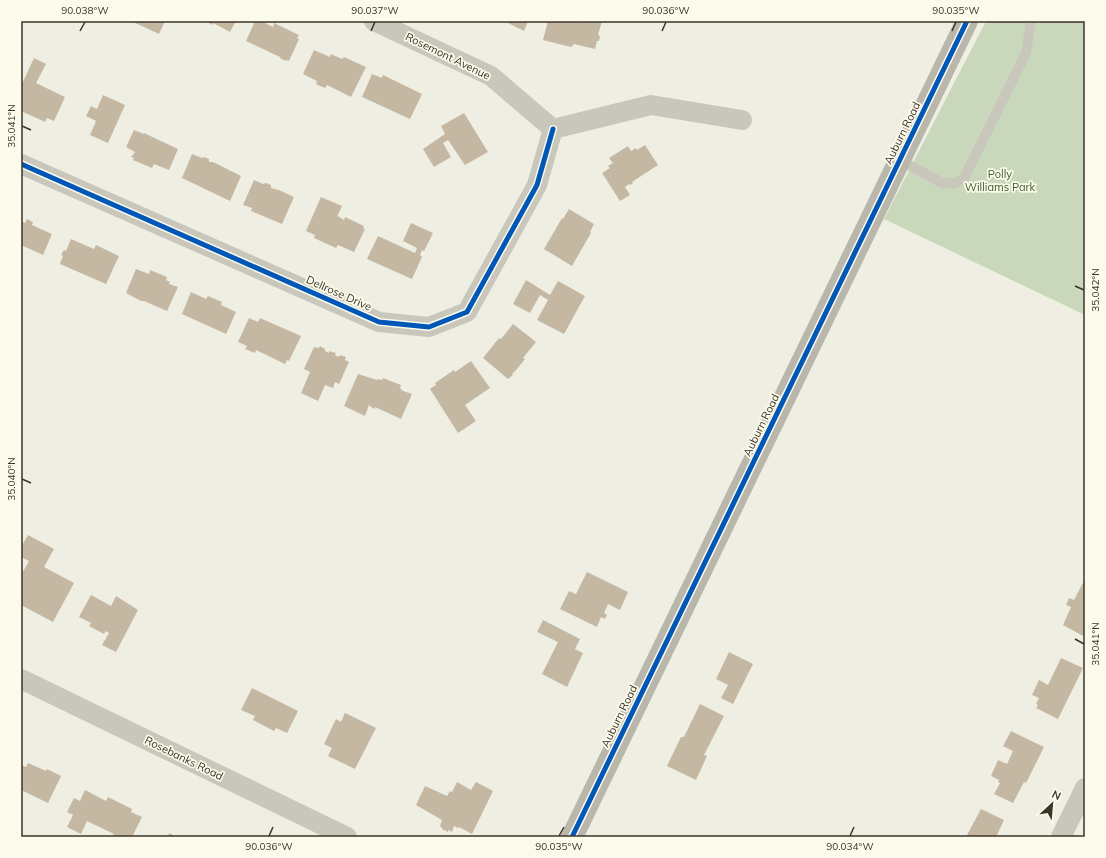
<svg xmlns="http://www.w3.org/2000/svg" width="1106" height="858" font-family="Mulish,sans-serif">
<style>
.green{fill:#c9d8bb}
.building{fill:#c5b8a3}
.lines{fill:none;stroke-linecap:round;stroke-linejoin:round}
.lane{stroke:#c9c6bb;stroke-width:10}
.street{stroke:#c9c6bb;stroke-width:20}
.secondary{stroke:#b9b6ab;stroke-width:22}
.cycleway-casing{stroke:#fcfaeb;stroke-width:8}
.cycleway{stroke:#0057b8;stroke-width:5}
.ticks{fill:none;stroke:#3b3428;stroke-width:1.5}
.labels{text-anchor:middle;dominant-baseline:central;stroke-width:3.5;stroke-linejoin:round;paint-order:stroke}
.street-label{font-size:11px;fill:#3b3428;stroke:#fcfaeb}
.park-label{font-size:11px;fill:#395c29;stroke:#fcfaeb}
.neatline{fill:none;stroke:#3b3428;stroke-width:1.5}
.ticks-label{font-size:10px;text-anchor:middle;fill:#3b3428}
</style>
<rect width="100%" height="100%" fill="#efeee3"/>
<path class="green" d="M986 21H1085V315L884 219Z"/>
<path class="building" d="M131 21H165L159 34Z
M205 21H236L230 32 213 23V25Z
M255 21H261L273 27 274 23 299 35 297 38 299 39 289 61 286 60 285 61 280 58V57L246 41Z
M504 21H528L524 31Z
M548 21H571L578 23 579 21H602L598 35 600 36 599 41H597L595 49 574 44 571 47 543 40Z
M314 50 330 57 331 54 342 59 344 57 366 67 351 97 327 85 325 88 316 84 317 81 303 74Z
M34 58 46 64 36 83 65 97 54 121 47 118 45 122 21 111 22 105H21V86Z
M372 74 382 78 383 75 422 94 410 119 362 97Z
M103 95 125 105 108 143 90 135 96 121 86 116 91 106 97 109Z
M464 113 488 152 465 165 448 140 443 143 451 157 434 167 423 149 445 134 441 126Z
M134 130 144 134V133L178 149 169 170 154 164 152 168 133 160 134 158 131 157 135 152 126 147Z
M645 145 658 165 632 182 633 183 630 185 629 184 625 187 630 195 620 201 602 173 610 168 608 166 613 163 609 158 628 146 631 151 636 148 637 150Z
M192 154 202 158 204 157 209 159V162H213L241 176 230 201 182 178Z
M254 180 263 184 266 183 271 185V188L279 190 294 197 282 224 251 211 252 208 243 205Z
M321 197 342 206 337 217 338 216 344 220 345 217 364 226 363 228 365 229 354 252 338 245 336 248 314 238 315 235 306 231Z
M569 209 594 224 590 232 591 233 572 266 544 249 562 218 563 219Z
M27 219 33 222 32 225 52 234 43 255 21 245V221L25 223Z
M411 223 433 233 424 251 422 250 420 255 422 257 412 279 367 259 378 236 415 253 417 248 403 241Z
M71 239 94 249 96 245 119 256 106 284 60 264 63 256 61 255 64 250 66 251Z
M136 269 149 274 150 270 167 277 166 280 170 282 169 284 178 287 167 311 144 301H141L126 293Z
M526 280 550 295 558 281 585 296 564 334 537 320 548 300 540 295 530 313 513 304Z
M191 292 206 299 208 296 222 302 221 305 236 312 226 334 182 314Z
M249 318 258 322 260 318 301 336 289 361 287 360 285 364 256 350 255 353 245 349 247 346 238 342Z
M513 324 536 342 523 358 525 359 517 369 512 374 513 375 508 379 483 358 499 338 501 339Z
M320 346 325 349V351L329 353V351L336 353 335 355 339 357 340 355 346 357 345 360 349 362 339 384 335 382 333 388 325 385 318 401 301 393 310 372 304 369 314 347 319 348Z
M471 361 490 388 465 405 476 421 458 433 430 389 436 385 435 383 454 370 455 372Z
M358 374 377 380 378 379 382 380 383 378 401 385 400 388 403 391 412 394 401 419 375 407V409L371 407 369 405 365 416 344 406Z
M28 535 54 549 44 567 74 583 53 622 21 605V575L29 561 21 557V547Z
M587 572 628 592 620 610 608 604 604 613 607 615 605 619 601 617 597 627 560 609 569 591 576 594Z
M1084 581 1085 582V632L1083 636 1063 625 1071 607 1066 605 1069 598 1074 600Z
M91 595 111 606 116 596 138 610 116 652 102 645 109 633 106 631 104 634 89 626 91 623 79 617Z
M543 620 580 639 575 649 583 653 567 687 542 674 558 642 537 632Z
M729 652 753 664 733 704 721 698 728 685 716 679Z
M1061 658 1083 668 1058 719 1036 708 1038 705 1036 704 1039 698 1032 695 1039 680 1048 685Z
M252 688 298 711 287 733 276 728 274 731 253 720 255 716 241 710Z
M700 704 724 716 704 755 707 756 696 780 667 766 681 737H684Z
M345 713 376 728 355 769 328 756 332 748 324 744 336 719 341 722Z
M1011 731 1044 747 1026 783 1024 782 1013 803 994 794 1000 783 998 782 999 780 991 776 998 760 1007 764 1013 751 1003 746Z
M28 763 46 771 47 769 61 776 48 803 21 790V765L26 767Z
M457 782 471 790 476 782 493 791 472 834 459 827 458 828 454 826 452 832 448 830V832L442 829V828L440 826 442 820 416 805 425 786 447 796 450 791 452 792Z
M85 790 106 801 108 797 132 809 131 812 142 817 132 837H112L114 834 87 821 81 834 67 827 73 815 67 812 74 798 80 801Z
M981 809 1004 820 996 837H966Z
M169 833 177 837H168Z"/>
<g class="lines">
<path class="lane" d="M900 160 942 183H955L964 178 1026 53 1031 21"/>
<path class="street" d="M374 21 491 76 553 129 651 105 742 120
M21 164 379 322 429 327 467 312 537 185 553 129
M21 679 347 837
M1061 837 1085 788"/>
<path class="secondary" d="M572 837 967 21"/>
<defs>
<path id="cycleway" d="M21 164 379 322 429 327 467 312 537 185 553 129
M572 837 967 21"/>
</defs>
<use href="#cycleway" class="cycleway-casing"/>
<use href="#cycleway" class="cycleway"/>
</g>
<path class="ticks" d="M80 31 85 22M371 31 375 22M662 31 666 22M952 31 956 22M22 126 31 130M1075 286 1084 290M22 479 31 483M1075 639 1084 644M269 836 273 827M559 836 564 827M850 836 854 827"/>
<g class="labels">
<g class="street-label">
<text transform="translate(448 56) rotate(26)">Rosemont Avenue</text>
<text transform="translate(902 133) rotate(-64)">Auburn Road</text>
<text transform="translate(339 293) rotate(24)">Dellrose Drive</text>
<text transform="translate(761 425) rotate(-64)">Auburn Road</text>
<text transform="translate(619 716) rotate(-64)">Auburn Road</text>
<text transform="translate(184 758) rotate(26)">Rosebanks Road</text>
</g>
<g class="park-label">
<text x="1000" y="174">Polly<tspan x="1000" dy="13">Williams Park</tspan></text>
</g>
</g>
<rect width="1106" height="858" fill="none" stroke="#fcfaeb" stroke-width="44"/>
<g transform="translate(1052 804) rotate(26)" stroke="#fcfaeb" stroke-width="3" paint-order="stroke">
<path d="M0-3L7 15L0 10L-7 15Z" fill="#3b3428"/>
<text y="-6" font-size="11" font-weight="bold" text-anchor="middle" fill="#3b3428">N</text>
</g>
<rect x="22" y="22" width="1062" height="814" class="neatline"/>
<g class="ticks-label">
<text x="85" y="14">90.038°W</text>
<text x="375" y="14">90.037°W</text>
<text x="666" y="14">90.036°W</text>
<text x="956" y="14">90.035°W</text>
<text transform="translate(11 126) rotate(-90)" y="4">35.041°N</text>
<text transform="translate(1095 290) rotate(-90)" y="4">35.042°N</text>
<text transform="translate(11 479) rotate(-90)" y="4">35.040°N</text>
<text transform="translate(1095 644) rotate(-90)" y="4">35.041°N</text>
<text x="269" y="850">90.036°W</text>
<text x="559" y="850">90.035°W</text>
<text x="850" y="850">90.034°W</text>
</g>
</svg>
